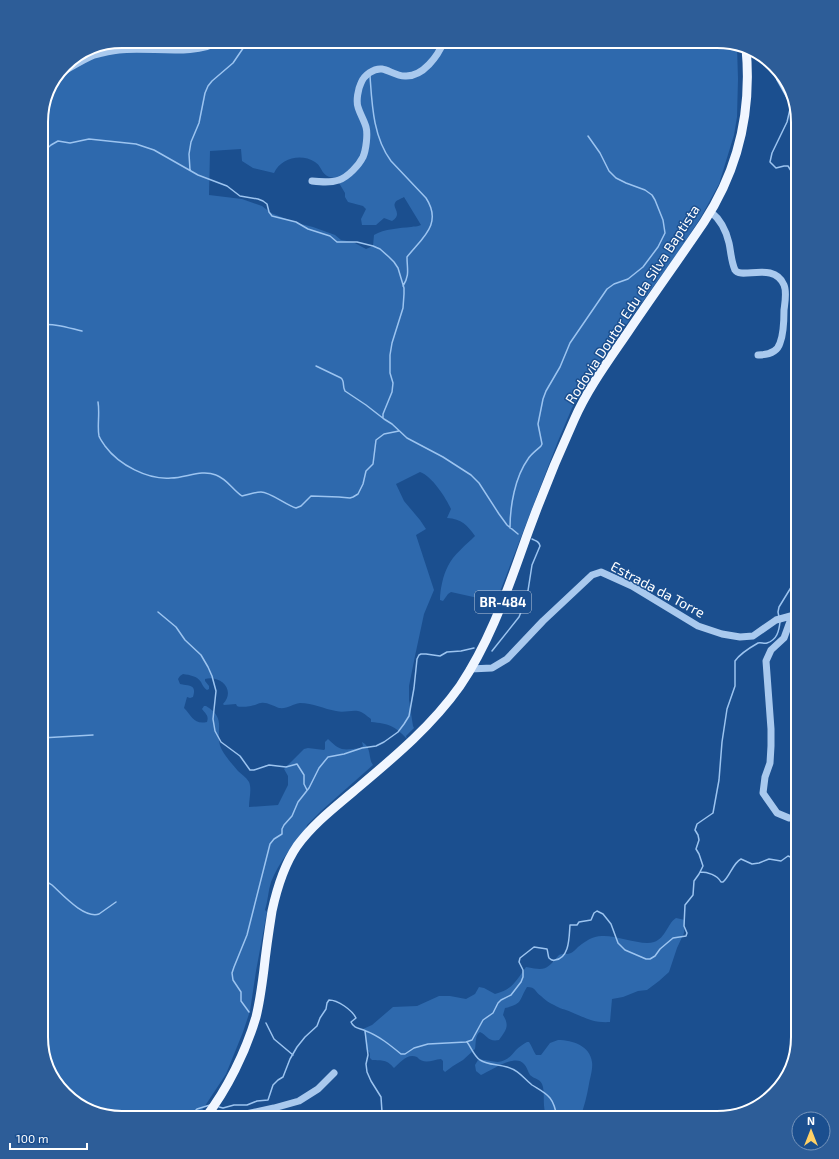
<svg xmlns="http://www.w3.org/2000/svg" width="839" height="1159" font-family="'Exo 2',sans-serif">
<style>
.green{fill:#2e69ad;fill-rule:evenodd}
.lines{fill:none;stroke-linecap:round;stroke-linejoin:round}
.stream{stroke:#9cc4f0;stroke-width:1.5}
.minor{stroke:#a9c9ee;stroke-width:7}
.major{stroke:#f0f6ff;stroke-width:9}
.labels{text-anchor:middle;dominant-baseline:central;stroke-width:3;stroke-linejoin:round;paint-order:stroke}
.shield{fill:#1b4f8f;stroke:#bbcadd;stroke-width:1}
.shield-label{font-size:13px;font-weight:bold;fill:#fff}
.street-label{font-size:14px;fill:#fff;stroke:#1b4f8f}
.rim{fill:none;stroke:#fff;stroke-width:2}
</style>
<rect width="100%" height="100%" fill="#1b4f8f"/>
<path class="green" d="M122 41H722L737 46 738 79 737 117 734 135 719 184 701 217 679 251 597 365 572 408 558 441 496 602 451 592 448 594 443 601 440 600C440 590 443 575 448 566 453 555 467 544 475 536 467 525 462 519 447 518L451 509C446 498 432 476 420 472L396 484 404 501 420 520 426 529 416 535 434 590 424 614 415 656 409 686V700L413 726 414 728 406 736 407 739C394 725 389 724 371 722V719C367 716 363 712 358 711 350 710 344 713 336 711 324 709 313 703 300 703 292 704 288 709 279 708 273 706 267 702 261 703 258 703 258 704 255 705 251 706 241 708 237 706L236 704 224 705 223 704C236 690 221 675 205 679V681L209 686V689L207 690C204 688 203 686 201 682 197 676 190 675 183 674L180 676 178 679 180 684C189 686 197 684 193 697L190 698 187 697 184 708C192 716 194 725 207 722 209 716 206 714 202 709L204 706H206C228 719 214 731 221 748 224 755 233 765 238 771 241 774 246 777 249 782 252 789 249 799 249 807L278 805 288 785V776L284 769 304 749 308 748 324 750 325 749V742L328 739C341 752 343 750 361 748L363 746 362 742C372 747 368 758 373 765L321 811 307 825 306 829C293 845 279 862 271 882 268 891 268 901 265 910L267 912 256 971 250 1011 243 1032 226 1074 197 1118H117L81 1107 52 1078 41 1037V117L49 86 69 61 91 47ZM241 149 242 161 253 168 274 173C281 158 301 153 315 162 324 168 320 177 336 178L345 193V197L348 202 363 206 366 209 361 219 362 225H376L384 218 392 221C403 214 392 208 395 203 396 200 401 199 404 197L421 225C417 227 415 226 411 227 400 228 384 229 374 235L373 246 366 249 353 242 341 240 335 235 313 227 297 223 271 213 262 206 242 199 209 195 210 151Z
M676 918 685 920 684 933 677 948 669 972 659 981 647 990 638 991 623 997 612 999 610 1022C593 1023 586 1018 571 1012 565 1009 560 1009 554 1005 549 1003 545 1000 541 996 535 992 536 987 527 987 519 1000 523 1004 505 1008L503 1015C510 1026 506 1030 499 1040 488 1042 488 1036 480 1032 475 1035 476 1043 475 1049L463 1060 453 1066 445 1072 443 1070V1061L441 1059C432 1060 424 1065 417 1057 407 1053 401 1062 394 1068 386 1059 383 1061 372 1060L370 1058V1053L366 1049 365 1034 363 1029 372 1025 393 1007 417 1006 439 996H450L466 999 475 994 479 987 484 988 495 994C512 990 516 981 526 967 546 971 546 970 559 955 562 953 567 955 571 953 573 952 576 949 578 947 586 941 592 936 602 936 617 935 641 946 654 942 666 938 667 924 676 918Z
M558 1040C573 1040 590 1046 592 1062 593 1069 590 1078 589 1084 587 1096 584 1107 580 1118H547C542 1106 545 1098 543 1087 541 1078 535 1080 530 1075 528 1072 527 1067 524 1064 515 1053 491 1071 481 1075L476 1071 475 1065 478 1060C485 1059 491 1062 498 1062 507 1061 511 1056 516 1050 519 1047 523 1044 527 1042H529C532 1046 533 1051 536 1055H541L550 1043Z"/>
<g class="lines">
<path class="stream" d="M775 69 777 80 791 105 787 122 772 153 770 162 776 168 784 166H788L798 182
M370 76C372 104 373 137 391 161L426 198C443 224 422 238 407 257 407 269 410 275 403 286
M41 154 51 145 58 141 70 143 89 139 136 144 154 150 198 175 227 186 240 196 258 199 263 201 267 204 269 212 272 216 296 222 308 229 330 236 337 242H357L373 246 380 249 389 257 394 262 398 268 404 288V294L403 308 392 343 390 355V373L393 383 392 392 383 414V418
M190 170 189 154 191 142 199 123 205 93 208 86 212 81 233 63 248 41
M798 191V190
M41 325C55 323 69 328 82 331
M316 366 341 378C345 381 342 386 345 391L366 405 384 419 392 424 407 438 443 457 471 475 479 483 499 514 507 525 518 534
M98 402C100 413 97 427 99 436 100 439 103 443 105 446 119 465 148 480 171 478 186 478 201 469 216 475 227 479 233 490 242 496 248 495 254 492 261 492 270 492 286 505 296 508L301 506 311 496 339 497 350 498 353 497 358 494 363 484 366 471 373 464 376 440 384 434 399 431
M510 528C510 506 515 477 528 459 531 454 537 450 541 446L542 444 538 424 543 399 546 391 560 367 570 343 607 289 614 284 628 279 643 267 658 247 665 233 663 220 655 200 652 195 645 190 626 183 616 178 609 171 600 153 588 136
M158 612 176 627 185 640 201 655 208 667 212 676 216 691 213 719 215 731 221 742 240 756 250 770H254L269 765 286 767 297 764 304 775V784L307 790
M779 617 778 612 779 607 798 576
M492 651 519 617 527 597 532 565 540 546C539 541 536 541 532 539
M41 738 93 735
M700 872C708 872 717 875 721 882H723C730 876 733 863 741 859L752 864 759 863 769 859 781 861 788 856 793 858 798 862
M41 879C45 881 49 883 52 885 62 894 84 919 99 914L116 902
M249 1012 241 1001V992L233 980 232 973 234 967 247 935 270 844 274 839 282 834V829L284 825 292 816 298 802 309 788 319 768 328 757 344 754 362 748 376 746 384 742 398 732 404 724 409 716 414 688 417 659 419 655 421 654H426L440 656 447 652 461 651 474 648
M266 1023 274 1039 293 1055
M365 1031 368 1055 366 1064 367 1072 371 1081 381 1097 382 1112 385 1118
M467 1042C471 1047 474 1056 480 1060 488 1065 497 1064 507 1067 520 1071 522 1077 532 1085 538 1089 545 1092 550 1098 554 1103 556 1111 557 1118
M219 1107 223 1108 234 1105H247L257 1101 268 1100 273 1085 278 1080 283 1077 290 1059 297 1047 305 1037 317 1026 320 1018 326 1009 327 1003 329 1000C338 1000 352 1010 356 1018L351 1022C354 1029 360 1028 366 1031 379 1036 390 1045 401 1054H405L414 1048 428 1044 466 1042 472 1040 483 1020 493 1013 498 1003 501 1000 511 995 521 982 523 977V970L519 962 520 958 534 947 547 949C548 952 548 956 549 958 551 960 553 961 555 960 570 958 569 936 570 925H577L579 922 591 920 594 913 597 911 603 914 611 924 618 943 625 950 646 959H650L655 956 660 949 673 938 686 936 687 933 684 926 685 905 693 895 694 881 699 874 703 866 699 854 696 849 699 840 698 835 695 830 697 824 713 813 719 780 722 742 727 709 735 686V661C739 655 751 647 758 643 761 642 764 644 767 643 777 640 779 631 780 622
M188 1118 197 1109 210 1105"/>
<path class="minor" d="M59 74C70 68 82 60 94 55 102 53 111 51 119 50 148 46 195 57 219 41
M312 181C321 182 330 183 339 180 348 177 359 165 363 157 366 150 368 134 366 127 364 120 360 114 358 107 356 101 358 89 361 83 364 75 374 68 382 69 389 70 396 76 405 76 423 77 438 56 444 41
M711 212C721 220 726 230 729 243 731 252 731 261 735 270 741 280 774 261 784 285 787 292 785 302 784 310 784 320 784 333 780 343 777 353 767 355 758 355
M792 616 784 638 771 650 766 661 771 729V746L770 763 765 777 763 793 777 813 789 818H798
M470 669 492 668 507 659 543 621 592 575 601 572 632 586 698 626 722 634 740 637 753 636 776 620 798 614
M227 1118 274 1108 299 1101 318 1089 334 1073"/>
<path class="major" d="M205 1118C227 1090 246 1051 256 1017 260 1001 262 985 264 969 266 950 269 930 272 911 277 888 284 865 297 846 313 824 334 808 354 791 392 759 431 727 460 686 487 646 504 600 520 555 536 509 554 464 574 420 588 388 609 360 628 332 653 295 679 259 704 222 738 170 752 111 746 48"/>
</g>
<g class="labels">
<rect class="shield" x="475" y="591" width="56" height="22" rx="3"/>
<g class="shield-label">
<text x="503" y="602">BR-484</text>
</g>
<g class="street-label">
<text transform="translate(632 304) rotate(-57)">Rodovia Doutor Edu da Silva Baptista</text>
<text transform="translate(658 589) rotate(28)">Estrada da Torre</text>
</g>
</g>
<path d="M0 0H839V1159H0ZM122 48H717A74 74 0 0 1 791 122V1037A74 74 0 0 1 717 1111H122A74 74 0 0 1 48 1037V122A74 74 0 0 1 122 48Z" fill="#2d5d98" fill-rule="evenodd"/>
<path class="rim" d="M122 48H717A74 74 0 0 1 791 122V1037A74 74 0 0 1 717 1111H122A74 74 0 0 1 48 1037V122A74 74 0 0 1 122 48Z"/>
<g transform="translate(811 1131)"><circle r="19" fill="#1b4f8f" stroke="#7695bc"/>
<path d="M0-3L7 15L0 10L-7 15Z" fill="#ffd166"/>
<text y="-6" font-size="11" font-weight="bold" text-anchor="middle" fill="#ffffff">N</text>
</g>
<path d="M10 1143v6h77v-6" fill="none" stroke="#ffffff" stroke-width="2"/>
<text x="16" y="1143" font-size="12" fill="#ffffff" stroke="#1b4f8f" stroke-width="3" paint-order="stroke">100 m</text>
</svg>
